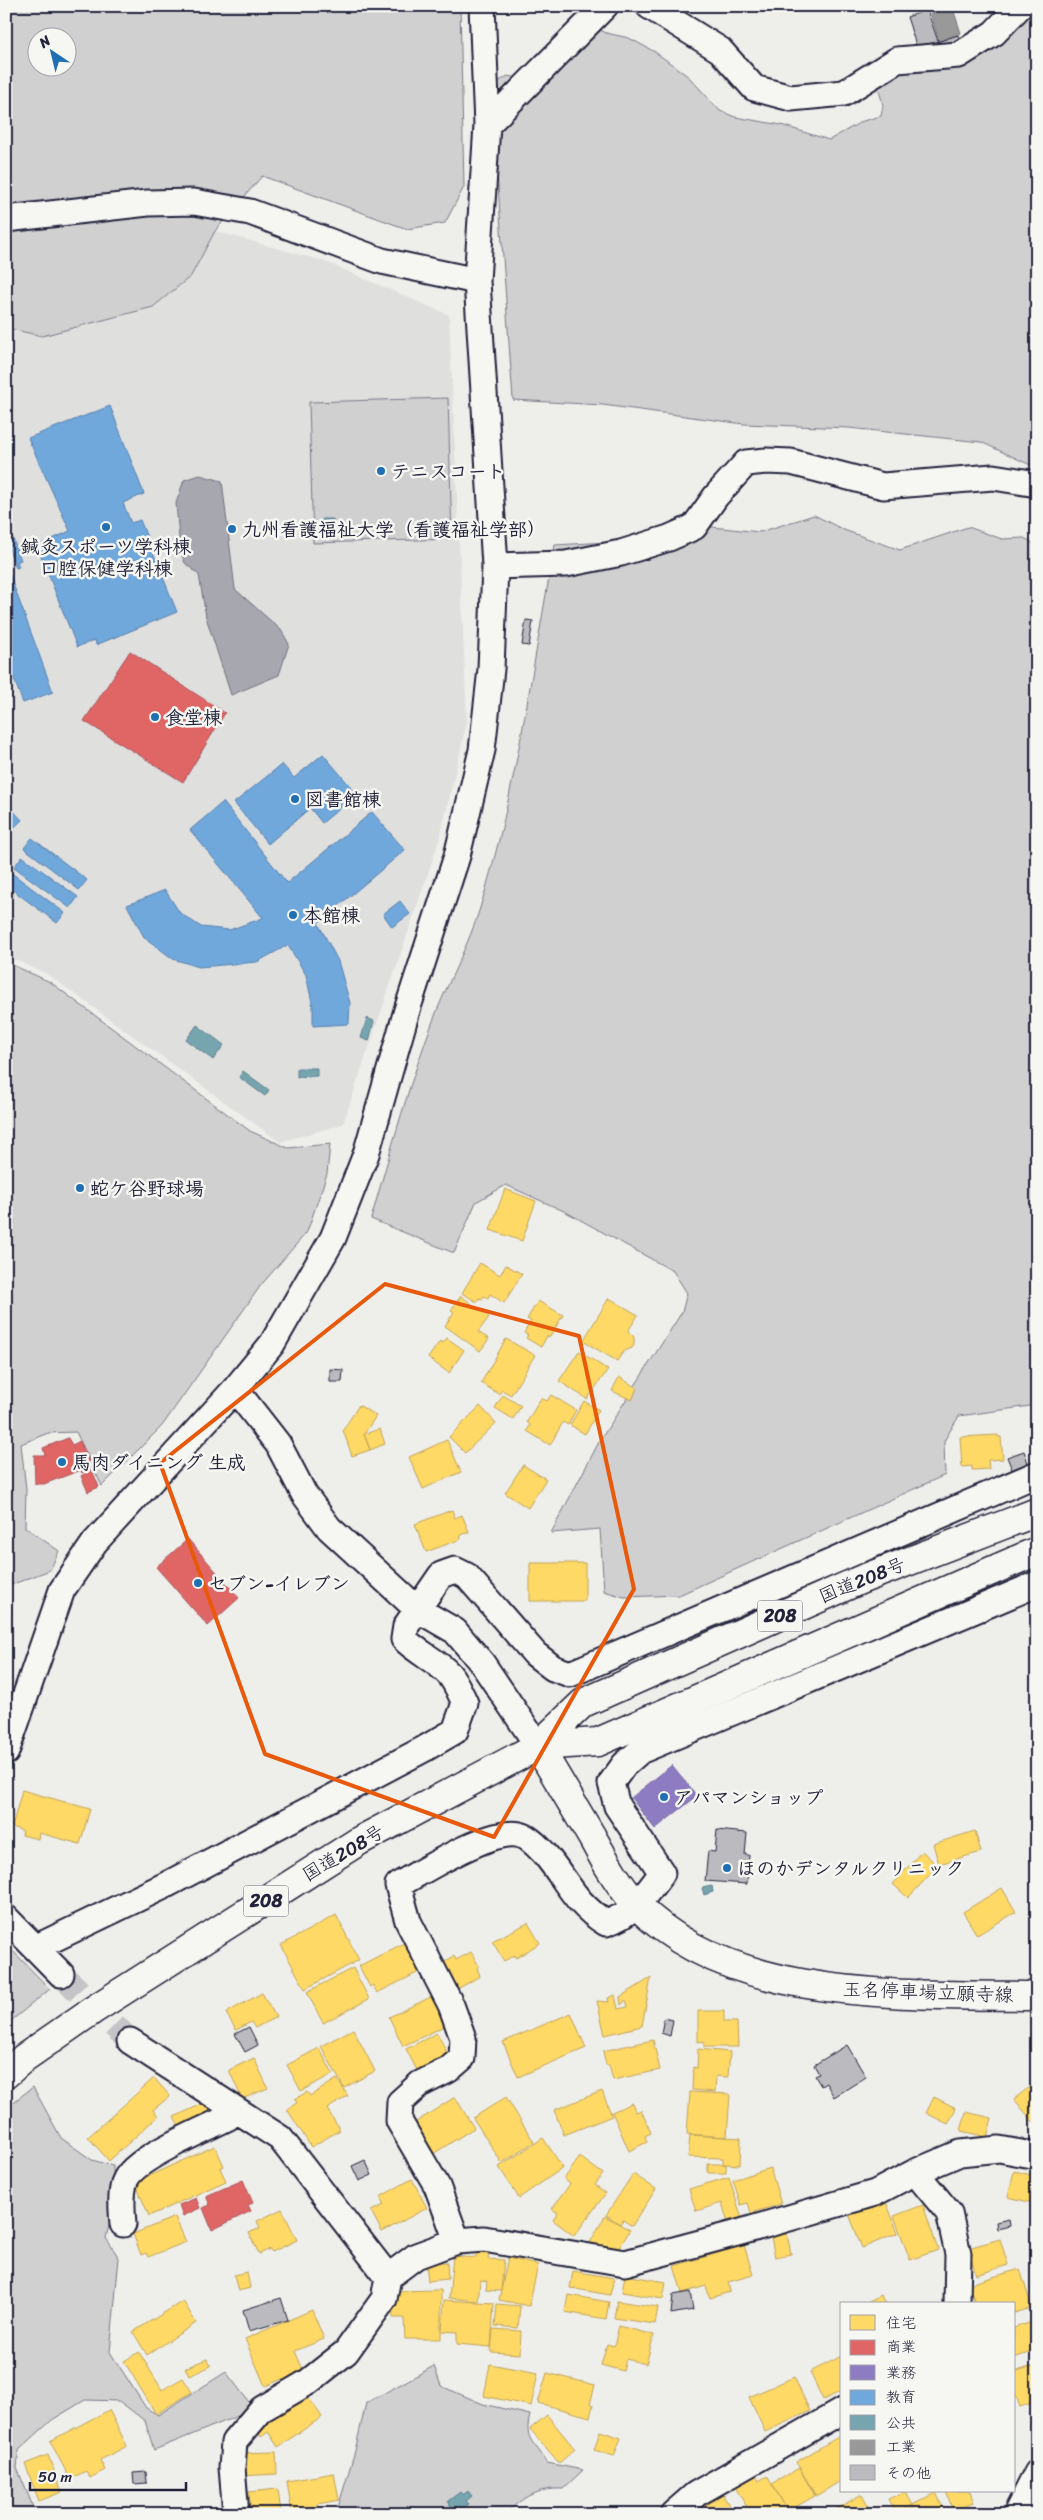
<svg xmlns="http://www.w3.org/2000/svg" width="1043" height="2520" font-family="Sriracha,'Klee One',sans-serif">
<style>
.built{fill:#dfdfde}
.green{fill:#d0d0d1;stroke:#797986;fill-rule:evenodd}
.water{fill:#a7a7af;stroke:#727281}
.homes{fill:#ffd966;stroke:#bda259}
.shops{fill:#e06666;stroke:#a75259}
.offices{fill:#8e7cc3;stroke:#6e619a}
.schools{fill:#6fa8dc;stroke:#5880ac}
.public{fill:#76a5af;stroke:#5d7e8c}
.industry{fill:#999;stroke:#75757d}
.building{fill:#bbbbbf;stroke:#22223b}
.lines{fill:none;stroke-linecap:round;stroke-linejoin:round}
.minor-tunnel{stroke:#c5c5c8;stroke-width:25;stroke-dasharray:25 12;stroke-linecap:butt}
.minor-casing{stroke:#22223b;stroke-width:29}
.major-casing{stroke:#22223b;stroke-width:31}
.highway-casing{stroke:#22223b;stroke-width:31}
.minor{stroke:#f6f6f2;stroke-width:25}
.major{stroke:#f6f6f2;stroke-width:28}
.highway{stroke:#f6f6f2;stroke-width:28}
.marked{fill:none;stroke:#e8590c;stroke-width:4;stroke-linejoin:round}
.poi-dot{fill:#1f6fb2;stroke:#f6f6f2;stroke-width:2}
.labels{text-anchor:middle;dominant-baseline:central;stroke-width:5;stroke-linejoin:round;paint-order:stroke}
.shield{fill:#f6f6f2;stroke:#626272;stroke-width:1}
.shield-label{font-size:18px;font-weight:bold;fill:#22223b}
.poi-label{font-size:19px;font-weight:bold;fill:#22223b;stroke:#f6f6f2;text-anchor:start}
.street-label{font-size:19px;fill:#22223b;stroke:#f6f6f2}
</style>
<rect width="100%" height="100%" fill="#eeeeeb"/>
<filter id="ink" filterUnits="userSpaceOnUse"><feTurbulence type="fractalNoise" baseFrequency=".02" numOctaves="2"/><feDisplacementMap in="SourceGraphic" scale="10" xChannelSelector="R" yChannelSelector="G"/><feConvolveMatrix kernelMatrix="1 2 1 2 8 2 1 2 1" color-interpolation-filters="sRGB"/></filter>
<g filter="url(#ink)">
<path class="built" d="M215 231 323 261 449 315 467 722 440 838 343 1124 280 1142 47 974 6 956V330L42 336 191 276Z"/>
<path class="green" d="M6 6H460L464 187 445 223 407 229 262 176 215 231 191 276 153 307 42 336 6 328ZM38 38H68V68H38Z
M1037 14V468L981 442 849 428 744 424 603 405 513 400 491 86 508 76 531 81 595 27 606 33 629 38 655 52 689 77 720 111 735 117 781 125 829 140 863 121 881 116 883 105 877 83 1016 20Z
M448 398 452 539 313 543 309 402Z
M814 515 844 530 900 550 968 527 1002 539 1024 538 1037 545V1405L959 1416 944 1441 945 1475 679 1595 624 1597 604 1591 600 1529 551 1533 599 1442 682 1312 687 1293 673 1271 566 1212 506 1185 476 1202 454 1253 371 1219C391 1149 410 1080 436 1013 450 978 469 944 480 908 517 790 532 666 555 545L678 538 712 527 760 532Z
M6 962 50 982 250 1131 288 1148 330 1144 327 1174 307 1232 261 1285 162 1426 102 1486 76 1432 48 1433 21 1444 26 1489 25 1527 59 1551 50 1570 8 1586 12 1615 6 1611Z
M6 1944 50 1989 6 2025Z
M33 2087 61 2138 92 2160 113 2166 114 2204 106 2238 119 2258 110 2352 146 2408 158 2415 226 2372 252 2406 233 2418 154 2450 145 2421 119 2401 85 2400 52 2420 19 2450 17 2468 36 2514H6V2108Z
M434 2366 441 2386 483 2404 530 2415C523 2442 536 2442 547 2463L583 2470 563 2489C535 2488 525 2497 504 2514H336L355 2451 366 2403Z"/>
<path class="water" d="M200 475 222 481 235 589 281 630 289 644 279 675 231 695 206 617 199 575 185 563 180 550 176 503 184 480Z"/>
<path class="homes" d="M505 1189 536 1201 522 1241 490 1230Z
M480 1263 500 1275 506 1265 522 1274 504 1303 490 1294 488 1298 484 1296 482 1299 479 1298 477 1302 462 1293Z
M461 1296 489 1317 478 1332 489 1339 480 1351 445 1326 454 1312 451 1310Z
M609 1298 638 1315 628 1331 634 1337V1345L632 1348 624 1351 617 1361 583 1341Z
M538 1301 563 1315 550 1337 547 1336 541 1347 526 1338 528 1335 524 1333 531 1321 527 1319Z
M447 1338 464 1350 449 1373 428 1358 440 1341 443 1343Z
M506 1339 535 1355 511 1395 502 1390 499 1394 481 1383Z
M579 1351 608 1370 587 1399 559 1381Z
M619 1377 637 1388 632 1400 612 1391Z
M503 1395 521 1406 513 1419 495 1408Z
M551 1395 576 1410 568 1425 563 1422 550 1445 527 1431 530 1425 527 1422 541 1398 547 1401Z
M584 1401 599 1410 585 1434 570 1425Z
M359 1405 376 1416 364 1434 370 1450 352 1456 343 1430Z
M480 1406 496 1423 465 1453 449 1437Z
M380 1429 385 1444 370 1450 364 1434Z
M998 1435V1437H1001L1003 1459 988 1460 989 1469 972 1470V1466L962 1467 960 1437Z
M447 1440 461 1472 423 1489 409 1457Z
M523 1465 546 1479 528 1508 505 1493Z
M452 1510 455 1518 462 1515 469 1532 460 1535 461 1539 426 1552 415 1524Z
M530 1563H585V1601H530Z
M22 1790 90 1809 80 1844 39 1833 38 1839 22 1835 23 1831 12 1827Z
M975 1831 981 1852 939 1864 933 1844Z
M922 1851 938 1866 908 1898 893 1884Z
M1002 1888 1016 1912 977 1935 963 1912Z
M336 1915 359 1960 305 1989 281 1945Z
M528 1923 540 1943 516 1958 515 1955 504 1961 492 1941Z
M406 1942 421 1971 377 1993 373 1985 370 1987 359 1966Z
M471 1952 479 1966 477 1968 480 1976 452 1992 443 1963 454 1956 456 1960Z
M353 1968 369 1999 323 2023 307 1992Z
M651 1978 642 2026 605 2035 597 2001 609 2002 608 1998 615 1995 618 2009 628 2007 626 2000 621 2005 620 1997Z
M262 1993 276 2017 255 2028 251 2022 236 2030 226 2013Z
M433 1996 447 2025 403 2046 389 2017Z
M698 2011H724V2022H737L738 2047H704V2041L698 2042Z
M571 2013 586 2048 518 2077 503 2042Z
M353 2029 375 2071 344 2088 321 2046Z
M437 2033 451 2060 420 2076 406 2049Z
M653 2040 660 2070 613 2080 609 2065H606L603 2051Z
M319 2048 333 2074 301 2091 287 2065Z
M698 2049 730 2052 728 2077 716 2076 715 2092 692 2090 693 2067 697 2068Z
M254 2058 268 2088 242 2099 229 2070Z
M154 2078 170 2096 153 2110 158 2116 109 2161 88 2137Z
M337 2079 348 2096 327 2109 340 2130 311 2147 287 2109 297 2103 295 2099 307 2092 310 2096Z
M1037 2081V2119L1033 2122 1014 2099Z
M602 2091 612 2116 564 2135 554 2110Z
M690 2092 730 2094 727 2137 687 2134Z
M455 2097 474 2128 433 2154 413 2124Z
M506 2097 534 2142 502 2163 473 2118Z
M934 2097 956 2108 948 2124 926 2113Z
M215 2098 223 2116 183 2135 174 2117Z
M632 2103 636 2112 641 2110 651 2133 645 2136 647 2142 629 2151 612 2112Z
M966 2112 992 2118 987 2137 961 2131Z
M690 2135 741 2138 740 2165 723 2164V2158L688 2157Z
M543 2138 563 2168 519 2198 499 2167Z
M215 2146 224 2166 220 2168 226 2181 149 2216 135 2182Z
M580 2157 603 2174 595 2185 606 2193 574 2236 553 2220 558 2213 552 2209 570 2184 564 2179Z
M708 2164H726V2173H708Z
M770 2168 781 2204 751 2213 748 2203 741 2205 733 2180Z
M1014 2171 1036 2176 1037 2172V2204L1008 2197Z
M633 2174 656 2189 632 2226 623 2220 620 2224 606 2215Z
M729 2177 742 2219 728 2223 722 2203 696 2211 689 2189Z
M412 2179 427 2208 382 2232 371 2211 384 2205 380 2197Z
M885 2199 898 2233 862 2248 849 2214Z
M923 2205 938 2250 910 2260 894 2216Z
M282 2209 297 2240 272 2252 270 2249 259 2254 249 2233 260 2228 257 2221Z
M605 2216 630 2230 613 2258 587 2248Z
M175 2217 186 2242 148 2257 146 2253 141 2255 133 2234Z
M787 2234 791 2254 775 2257 771 2237Z
M1000 2239 1008 2265 976 2275 968 2248Z
M744 2245 753 2275 728 2282 730 2292 710 2298 706 2286 682 2293 674 2266Z
M476 2249 489 2250 488 2259 504 2260 501 2291 486 2290 487 2281 480 2280 478 2301 449 2298 453 2256 476 2258Z
M508 2258 538 2265 529 2306 499 2300Z
M447 2262 448 2279 428 2281 426 2263Z
M1020 2269 1032 2308 1014 2313V2304H975L969 2284Z
M573 2271 614 2278 610 2295 570 2288Z
M247 2272 250 2288 238 2291 234 2275Z
M625 2275 666 2282 663 2299 622 2292Z
M441 2290V2339H405L404 2318H393L392 2291Z
M568 2295 609 2302 606 2319 565 2312Z
M881 2295 885 2304H863Z
M444 2300 494 2303 491 2347 457 2344V2332L442 2331Z
M183 2301 196 2323 147 2355 133 2332Z
M617 2301 658 2307 655 2324 614 2318Z
M497 2304 520 2306 518 2328 495 2326Z
M312 2310 324 2339 295 2351 306 2377 285 2386 282 2379 265 2386 245 2339Z
M1032 2322 1037 2337V2350L1014 2358V2328Z
M619 2326 654 2335 646 2364 626 2359 623 2371 601 2365 607 2344 614 2346Z
M493 2329 521 2331 520 2354 491 2352Z
M139 2352 162 2390 183 2378 192 2392 156 2414 124 2361Z
M842 2356V2391L823 2400 810 2372Z
M207 2359 211 2366 189 2376 185 2368Z
M490 2364 538 2373 531 2406 484 2396Z
M1036 2365 1037 2401 1020 2407 1014 2391V2372Z
M547 2373 595 2385 590 2404 593 2405 590 2417 538 2403Z
M794 2377 810 2411 765 2432 749 2397Z
M304 2391 322 2417 278 2447 268 2432 261 2437 254 2425Z
M109 2410 127 2446 100 2460 105 2470 90 2478 86 2471 70 2479 50 2441Z
M547 2415 575 2449 559 2463 530 2429Z
M600 2431 621 2438 614 2456 594 2450Z
M838 2437 842 2444V2480L816 2496 796 2462Z
M276 2452 277 2474 238 2476 237 2453Z
M48 2455 62 2492 39 2501 25 2464Z
M799 2468 815 2496 788 2511 772 2484Z
M334 2473 339 2500 318 2504V2509L292 2514 287 2481Z
M755 2474 759 2481 767 2476 786 2508 777 2514H751L735 2487Z
M278 2489 281 2514H251L249 2492Z
M906 2491 914 2508 902 2514H895L888 2499Z
M946 2491H970L974 2503 953 2511Z
M936 2493 944 2509 939 2512 940 2514H895Z
M862 2494 873 2514H828Z
M723 2495 734 2514H710L705 2506Z"/>
<path class="shops" d="M130 651 225 713 183 782 84 721Z
M68 1438 72 1445 80 1441 92 1468 82 1473 81 1470 44 1484H35L34 1455H45L43 1448Z
M92 1470 99 1487 88 1492 81 1476Z
M188 1539 239 1598 208 1626 156 1567Z
M243 2180 253 2203 248 2205 251 2211 212 2230 203 2208 210 2205 206 2196Z
M196 2198 200 2208 183 2216 179 2205Z"/>
<path class="offices" d="M672 1765 697 1796 655 1829 631 1798Z"/>
<path class="schools" d="M110 406 144 494 123 503 131 523 140 520 177 612 96 645 95 640 77 647 37 546 70 531 28 438Z
M6 521 21 560 17 562 19 567 16 568 6 542Z
M6 565 53 692 23 703 6 658Z
M323 754 357 794 322 823 310 808 268 844 234 803 282 764 294 778Z
M223 802 287 883 372 812 405 850 318 923 338 961 350 1003 349 1024 313 1026V1007L306 975 288 945 257 962 199 967 173 959 144 937 127 905 165 890 180 913 201 927 229 930 263 918 190 830Z
M6 803 22 820 6 835Z
M32 838 87 880 79 890 24 848Z
M22 856 78 897 70 908 14 867Z
M9 871 65 913 57 923 6 885V875Z
M400 901 410 914 392 927 383 914Z"/>
<path class="public" d="M322 519H333V527L322 528Z
M367 1018 374 1021 369 1041 361 1038Z
M197 1025 224 1045 213 1060 186 1040Z
M297 1068H317V1076L297 1077Z
M243 1071 269 1090 265 1096 239 1077Z
M712 1886 713 1892 704 1895 702 1888Z
M468 2491 472 2496 466 2501 469 2504 458 2512 456 2509 453 2510 448 2501 460 2492 463 2495Z"/>
<path class="industry" d="M938 6H952L961 33 939 41 929 9Z"/>
<path class="building" d="M927 10 938 41 917 48 907 17Z
M958 35 962 46 941 54 937 42Z
M526 620 533 621 529 646 522 645Z
M330 1369 343 1370 342 1382H330Z
M1024 1451 1029 1466 1013 1472 1007 1457Z
M717 1830 747 1833 745 1855H749L747 1884 705 1881 708 1851 715 1852Z
M664 2018 673 2020 670 2036 661 2033Z
M249 2027 258 2045 245 2052 235 2034Z
M847 2045 866 2077 834 2097 826 2083 821 2086 815 2076 819 2074 814 2065Z
M365 2160 372 2175 359 2181 352 2166Z
M1009 2219 1010 2226 997 2229 996 2222Z
M690 2292 693 2310 671 2314 673 2295Z
M281 2298 288 2320 249 2331 243 2310Z
M146 2472 147 2483 134 2484 133 2473Z"/>
<g class="lines">
<path class="minor-tunnel" d="M61 1974 130 2041"/>
<defs>
<path id="minor" d="M649 6 720 50 754 88 791 98 844 93 897 60 959 55 994 33 1020 6
M487 125 605 6
M6 219 148 203 194 202 250 212 382 261 477 281
M495 566 566 564 621 553 669 538 694 527 716 496 746 463 766 461 791 462 883 486 993 477 1037 484
M235 1389 278 1444 304 1494 329 1528 417 1609 455 1631 482 1663 538 1746
M6 1752 62 1590 95 1542 235 1389 272 1344 333 1238 366 1154 407 1010 457 856 482 750 491 669 495 566 477 281 487 125 482 6
M6 1918 61 1974
M37 1947 166 1885 424 1749 455 1731 465 1703C460 1693 456 1682 449 1674 436 1660 418 1653 404 1639L406 1626 441 1575 455 1570 467 1576 535 1654 553 1668 570 1674 1037 1474
M130 2041 280 2138 388 2277
M915 2172 949 2213 958 2254 957 2304
M123 2224C122 2211 120 2194 125 2181 133 2158 204 2130 227 2118L235 2111
M457 2241 437 2186 399 2121 400 2102 420 2084 448 2070 462 2058 463 2038 451 2005 408 1921 398 1885C424 1871 496 1824 523 1836 530 1838 539 1848 544 1853 567 1880 574 1903 606 1923 633 1915 645 1895 662 1873L617 1806 611 1783 624 1765 640 1751 1037 1584
M236 2514 232 2468 234 2442 262 2409 308 2382 346 2352 384 2299 388 2277 416 2256 457 2241 484 2239 625 2263 741 2232 875 2193 915 2172 960 2153 999 2149 1037 2156
M673 2514 696 2494 842 2411
M1016 2514 1037 2473"/>
<path id="major" d="M538 1746C556 1776 574 1807 592 1837 605 1861 619 1886 638 1906 733 2004 910 1994 1037 1996"/>
<path id="highway" d="M538 1746 598 1742 1037 1551
M6 2074 24 2058 93 2010 359 1841 538 1746 583 1703 860 1580 1037 1512"/>
</defs>
<use href="#minor" class="minor-casing"/>
<use href="#major" class="major-casing"/>
<use href="#highway" class="highway-casing"/>
<use href="#minor" class="minor"/>
<use href="#major" class="major"/>
<use href="#highway" class="highway"/>
</g>
</g>
<path class="marked" d="M385 1284 579 1336 634 1589 494 1837 265 1754 160 1463Z"/>
<g class="poi-dot">
<circle cx="381" cy="471" r="5"/>
<circle cx="106" cy="527" r="5"/>
<circle cx="232" cy="529" r="5"/>
<circle cx="155" cy="717" r="5"/>
<circle cx="295" cy="799" r="5"/>
<circle cx="293" cy="915" r="5"/>
<circle cx="80" cy="1188" r="5"/>
<circle cx="62" cy="1462" r="5"/>
<circle cx="198" cy="1583" r="5"/>
<circle cx="664" cy="1797" r="5"/>
<circle cx="727" cy="1868" r="5"/>
</g>
<g class="labels">
<g class="shield">
<rect x="757.5" y="1600.5" width="45" height="31" rx="4"/>
<rect x="243.5" y="1885.5" width="45" height="31" rx="4"/>
</g>
<g class="shield-label">
<text x="780" y="1616">208</text>
<text x="266" y="1901">208</text>
</g>
<g class="poi-label">
<text x="391" y="471">テニスコート</text>
<text x="242" y="529">九州看護福祉大学（看護福祉学部）</text>
<text x="106" y="546" text-anchor="middle">鍼灸スポーツ学科棟<tspan x="106" dy="22">口腔保健学科棟</tspan></text>
<text x="165" y="717">食堂棟</text>
<text x="305" y="799">図書館棟</text>
<text x="303" y="915">本館棟</text>
<text x="90" y="1188">蛇ケ谷野球場</text>
<text x="72" y="1462">馬肉ダイニング 生成</text>
<text x="208" y="1583">セブン-イレブン</text>
<text x="674" y="1797">アパマンショップ</text>
<text x="737" y="1868">ほのかデンタルクリニック</text>
</g>
<g class="street-label">
<text transform="translate(862 1580) rotate(-22)">国道208号</text>
<text transform="translate(343 1853) rotate(-31)">国道208号</text>
<text transform="translate(928 1992) rotate(2)">玉名停車場立願寺線</text>
</g>
</g>
<rect width="1043" height="2520" fill="none" stroke="#f6f6f2" stroke-width="25"/>
<rect x="12" y="12" width="1018" height="2495" fill="none" stroke="#22223b" stroke-width="2" filter="url(#ink)"/>
<rect x="840" y="2302" width="175" height="190" fill="#f6f6f2" stroke="#a1a1a9"/>
<rect x="850" y="2315" width="25" height="15" fill="#ffd966" stroke="#a1a1a9"/>
<text x="886" y="2328" font-size="15" fill="#22223b">住宅</text>
<rect x="850" y="2340" width="25" height="15" fill="#e06666" stroke="#a1a1a9"/>
<text x="886" y="2352" font-size="15" fill="#22223b">商業</text>
<rect x="850" y="2365" width="25" height="15" fill="#8e7cc3" stroke="#a1a1a9"/>
<text x="886" y="2378" font-size="15" fill="#22223b">業務</text>
<rect x="850" y="2390" width="25" height="15" fill="#6fa8dc" stroke="#a1a1a9"/>
<text x="886" y="2402" font-size="15" fill="#22223b">教育</text>
<rect x="850" y="2415" width="25" height="15" fill="#76a5af" stroke="#a1a1a9"/>
<text x="886" y="2428" font-size="15" fill="#22223b">公共</text>
<rect x="850" y="2440" width="25" height="15" fill="#999999" stroke="#a1a1a9"/>
<text x="886" y="2452" font-size="15" fill="#22223b">工業</text>
<rect x="850" y="2465" width="25" height="15" fill="#bbbbbf" stroke="#a1a1a9"/>
<text x="886" y="2478" font-size="15" fill="#22223b">その他</text>
<g transform="translate(52 52) rotate(325)"><circle r="24" fill="#f6f6f2" stroke="#a1a1a9"/>
<path d="M0-4L9 19L0 12L-9 19Z" fill="#1f6fb2"/>
<text y="-8" font-size="14" font-weight="bold" text-anchor="middle" fill="#22223b">N</text>
</g>
<path d="M30 2482v8h156v-8" fill="none" stroke="#22223b" stroke-width="2.5"/>
<text x="38" y="2482" font-size="15" fill="#22223b" stroke="#f6f6f2" stroke-width="4" paint-order="stroke">50 m</text>
</svg>
